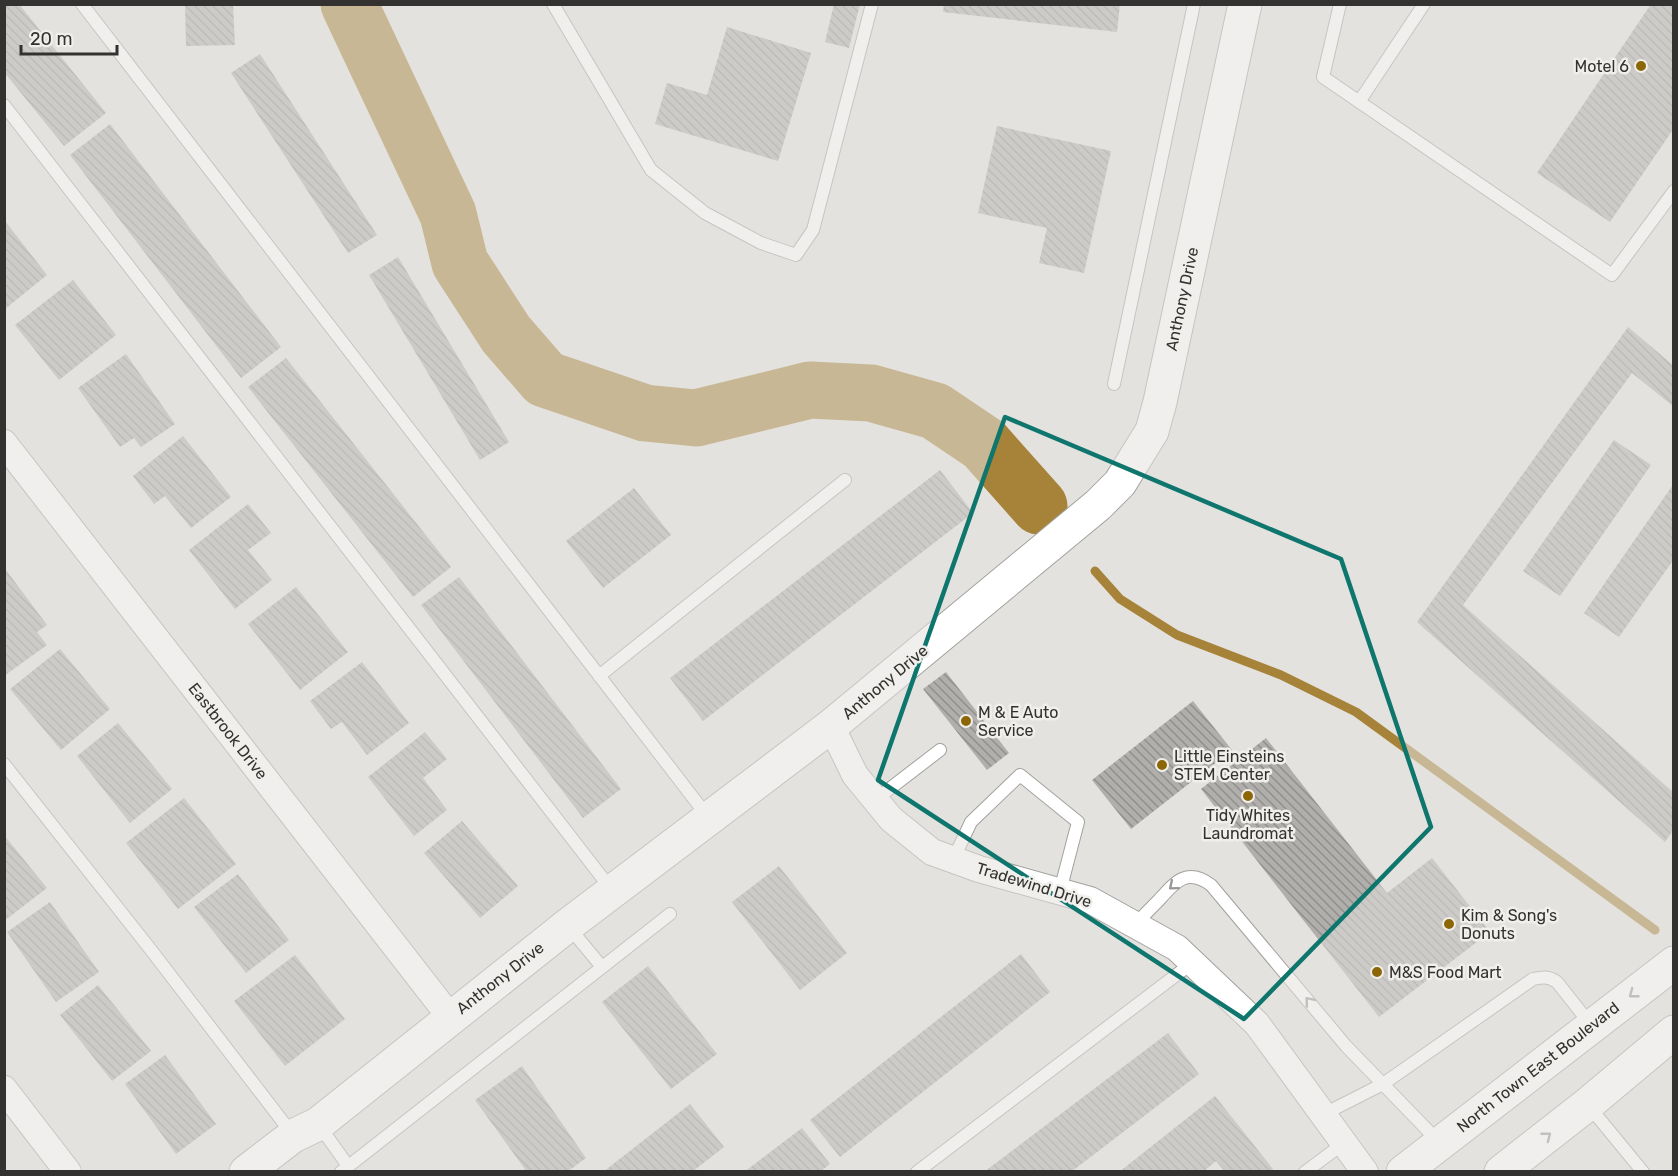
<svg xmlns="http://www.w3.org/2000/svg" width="1678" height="1176" font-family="Rubik,sans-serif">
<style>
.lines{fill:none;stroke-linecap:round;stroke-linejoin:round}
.stream{stroke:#a7833a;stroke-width:9}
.river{stroke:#a7833a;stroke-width:57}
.building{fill:url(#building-back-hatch)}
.lane-casing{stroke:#a2a19e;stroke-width:14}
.street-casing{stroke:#a2a19e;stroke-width:28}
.secondary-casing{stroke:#a2a19e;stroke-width:35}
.lane{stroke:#fff;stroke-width:12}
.street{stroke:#fff;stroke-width:26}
.secondary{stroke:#fff;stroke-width:33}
.oneway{stroke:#999898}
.marked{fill:none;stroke:#0f766e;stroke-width:4.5;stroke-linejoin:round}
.poi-dot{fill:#8c6707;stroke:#f1efec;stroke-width:2}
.labels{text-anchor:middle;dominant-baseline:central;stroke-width:5;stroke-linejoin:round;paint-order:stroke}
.poi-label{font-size:16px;fill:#333231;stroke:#f1efec;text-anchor:start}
.street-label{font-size:16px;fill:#333231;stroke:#f1efec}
</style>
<defs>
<pattern id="building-back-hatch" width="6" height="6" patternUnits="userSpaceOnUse" patternTransform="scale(1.5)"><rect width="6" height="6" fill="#b1afac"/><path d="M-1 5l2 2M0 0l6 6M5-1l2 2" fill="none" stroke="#918f8d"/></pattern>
</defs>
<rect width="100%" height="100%" fill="#e4e2df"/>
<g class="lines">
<path class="stream" d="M1095 571 1120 599 1177 635 1281 675 1356 712 1655 930"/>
<path class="river" d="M349 4 448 214 460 263 506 334 545 379 645 413 696 418 810 390 871 393 935 411 984 444 1039 506"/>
</g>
<path class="building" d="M4 4H19L106 113 64 146 4 72Z
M185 4H233L235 45 186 46Z
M834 4H860L849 48 825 42Z
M944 4H1120L1117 32 943 12Z
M1651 4H1674V128L1610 222 1537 173Z
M727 27 811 53 778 161 655 124 667 83 707 95Z
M260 54 377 235 348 253 231 73Z
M110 124 281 347 241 378 70 155Z
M997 126 1111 151 1084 273 1039 263 1047 228 978 213Z
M5 221 47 275 5 309Z
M398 257 509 442 480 460 369 275Z
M73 280 116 335 59 380 15 325Z
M1628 327 1674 366V407L1632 373 1463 605 1674 793V829L1665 842 1417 622Z
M126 354 175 424 141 447 134 438 120 447 78 388Z
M286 358 451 567 413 597 248 387Z
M183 436 231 497 191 528 165 496 154 504 133 476Z
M1614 440 1651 465 1560 596 1523 571Z
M940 470 973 513 703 721 670 678Z
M1672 486 1674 487V559L1619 637 1584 613Z
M634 488 671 535 603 588 566 541Z
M248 504 271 533 248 550 272 580 235 609 189 550Z
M6 570 47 625 37 632 47 645 4 676V571Z
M459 577 621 789 583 818 421 605Z
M296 587 348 652 300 690 248 624Z
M60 649 110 709 61 750 10 689Z
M362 662 409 723 367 755 342 722 331 729 310 701Z
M946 672 1009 753 987 770 923 689Z
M1193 701 1232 750 1131 829 1092 780Z
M118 723 172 789 130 823 77 756Z
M425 732 447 759 423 778 447 810 414 836 368 777Z
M1266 738 1387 893 1432 858 1490 932 1379 1017 1201 789Z
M184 798 236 864 178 909 126 843Z
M462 821 518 886 480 918 424 853Z
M4 835 47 888 4 921Z
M779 866 847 953 800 990 732 902Z
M238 874 289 940 246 973 194 907Z
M50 902 99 972 56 1002 7 932Z
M1021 954 1050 992 840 1157 810 1120Z
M295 955 345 1019 285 1066 234 1001Z
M648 966 717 1054 671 1089 602 1002Z
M98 985 151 1051 112 1081 60 1015Z
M1168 1033 1199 1074 1071 1172H984Z
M165 1055 216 1124 176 1154 125 1084Z
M522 1066 586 1158 567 1172H527L475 1100Z
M1215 1096 1273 1169 1270 1172H1225L1216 1161 1203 1172H1119Z
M690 1104 724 1147 692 1172H603Z
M802 1128 830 1164 820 1172H744Z"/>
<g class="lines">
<defs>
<path id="lane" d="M82 4 708 817
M553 4 651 170 705 213 761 243 796 255 813 230 872 4
M1340 4 1323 77 1612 275 1674 191
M1359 102 1424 4
M4 105 611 889
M1114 384 1194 4
M599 676 845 480
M4 764 151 950 293 1135
M875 800 940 750
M953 860 971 822 1020 775 1078 822 1060 891
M1135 925C1143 916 1151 908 1159 900 1175 882 1187 867 1211 885L1346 1046 1439 1142
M568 926 602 967
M1588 1105 1643 1172
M1324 1114 1383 1084 1533 979C1543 977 1548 976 1557 982L1591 1025
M319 1125 348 1166
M341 1172 670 914
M917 1172 1192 963
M1305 1172 1344 1143"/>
<path id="street" d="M4 443 451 1018
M831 726 855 775 891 819 932 852 979 869 1090 900 1177 948 1257 1024 1365 1172
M4 1089 68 1172"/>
<path id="secondary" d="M246 1172 293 1136 318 1124 568 925 831 726 1098 505 1120 483 1152 431 1160 402 1245 4
M1403 1172 1674 963
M1501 1172 1588 1104 1674 1032"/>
</defs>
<use href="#lane" class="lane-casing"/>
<use href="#street" class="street-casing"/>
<use href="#secondary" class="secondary-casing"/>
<use href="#lane" class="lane"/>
<use href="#street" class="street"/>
<use href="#secondary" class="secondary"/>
</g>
<defs><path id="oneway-chevron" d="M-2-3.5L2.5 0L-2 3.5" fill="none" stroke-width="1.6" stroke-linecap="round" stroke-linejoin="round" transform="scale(1.5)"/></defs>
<g class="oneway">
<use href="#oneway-chevron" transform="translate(1173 886) rotate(140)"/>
<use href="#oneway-chevron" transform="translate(1633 994) rotate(142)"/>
<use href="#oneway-chevron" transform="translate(1309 1001) rotate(-130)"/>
<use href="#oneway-chevron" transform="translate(1547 1136) rotate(-38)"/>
</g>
<path d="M0 0H1678V1176H0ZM1005 417 1341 559 1431 827 1244 1019 878 780Z" fill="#e4e2df" fill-opacity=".55" fill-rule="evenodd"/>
<path class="marked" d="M1005 417 1341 559 1431 827 1244 1019 878 780Z"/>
<g class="poi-dot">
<circle cx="1641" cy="66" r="6"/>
<circle cx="966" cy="721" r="6"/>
<circle cx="1162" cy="765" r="6"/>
<circle cx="1248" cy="796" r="6"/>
<circle cx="1449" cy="924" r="6"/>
<circle cx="1377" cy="972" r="6"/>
</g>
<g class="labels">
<g class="poi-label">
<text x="1629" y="66" text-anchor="end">Motel 6</text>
<text x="978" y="712">M &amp; E Auto<tspan x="978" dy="18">Service</tspan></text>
<text x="1174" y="756">Little Einsteins<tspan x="1174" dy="18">STEM Center</tspan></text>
<text x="1248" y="815" text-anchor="middle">Tidy Whites<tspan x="1248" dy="18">Laundromat</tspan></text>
<text x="1461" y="915">Kim &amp; Song's<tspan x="1461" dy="18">Donuts</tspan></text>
<text x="1389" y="972">M&amp;S Food Mart</text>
</g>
<g class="street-label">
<text transform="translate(1182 299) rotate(-78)">Anthony Drive</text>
<text transform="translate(885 682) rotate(-40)">Anthony Drive</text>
<text transform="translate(228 731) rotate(52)">Eastbrook Drive</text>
<text transform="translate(1034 885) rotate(17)">Tradewind Drive</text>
<text transform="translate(500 978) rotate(-38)">Anthony Drive</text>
<text transform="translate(1538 1067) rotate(-38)">North Town East Boulevard</text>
</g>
</g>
<rect width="1678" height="1176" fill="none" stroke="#333231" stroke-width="12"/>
<path d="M21 45v9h96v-9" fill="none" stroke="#333231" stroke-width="3"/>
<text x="30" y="45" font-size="18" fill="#333231" stroke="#f1efec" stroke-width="4.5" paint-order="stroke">20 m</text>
</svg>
